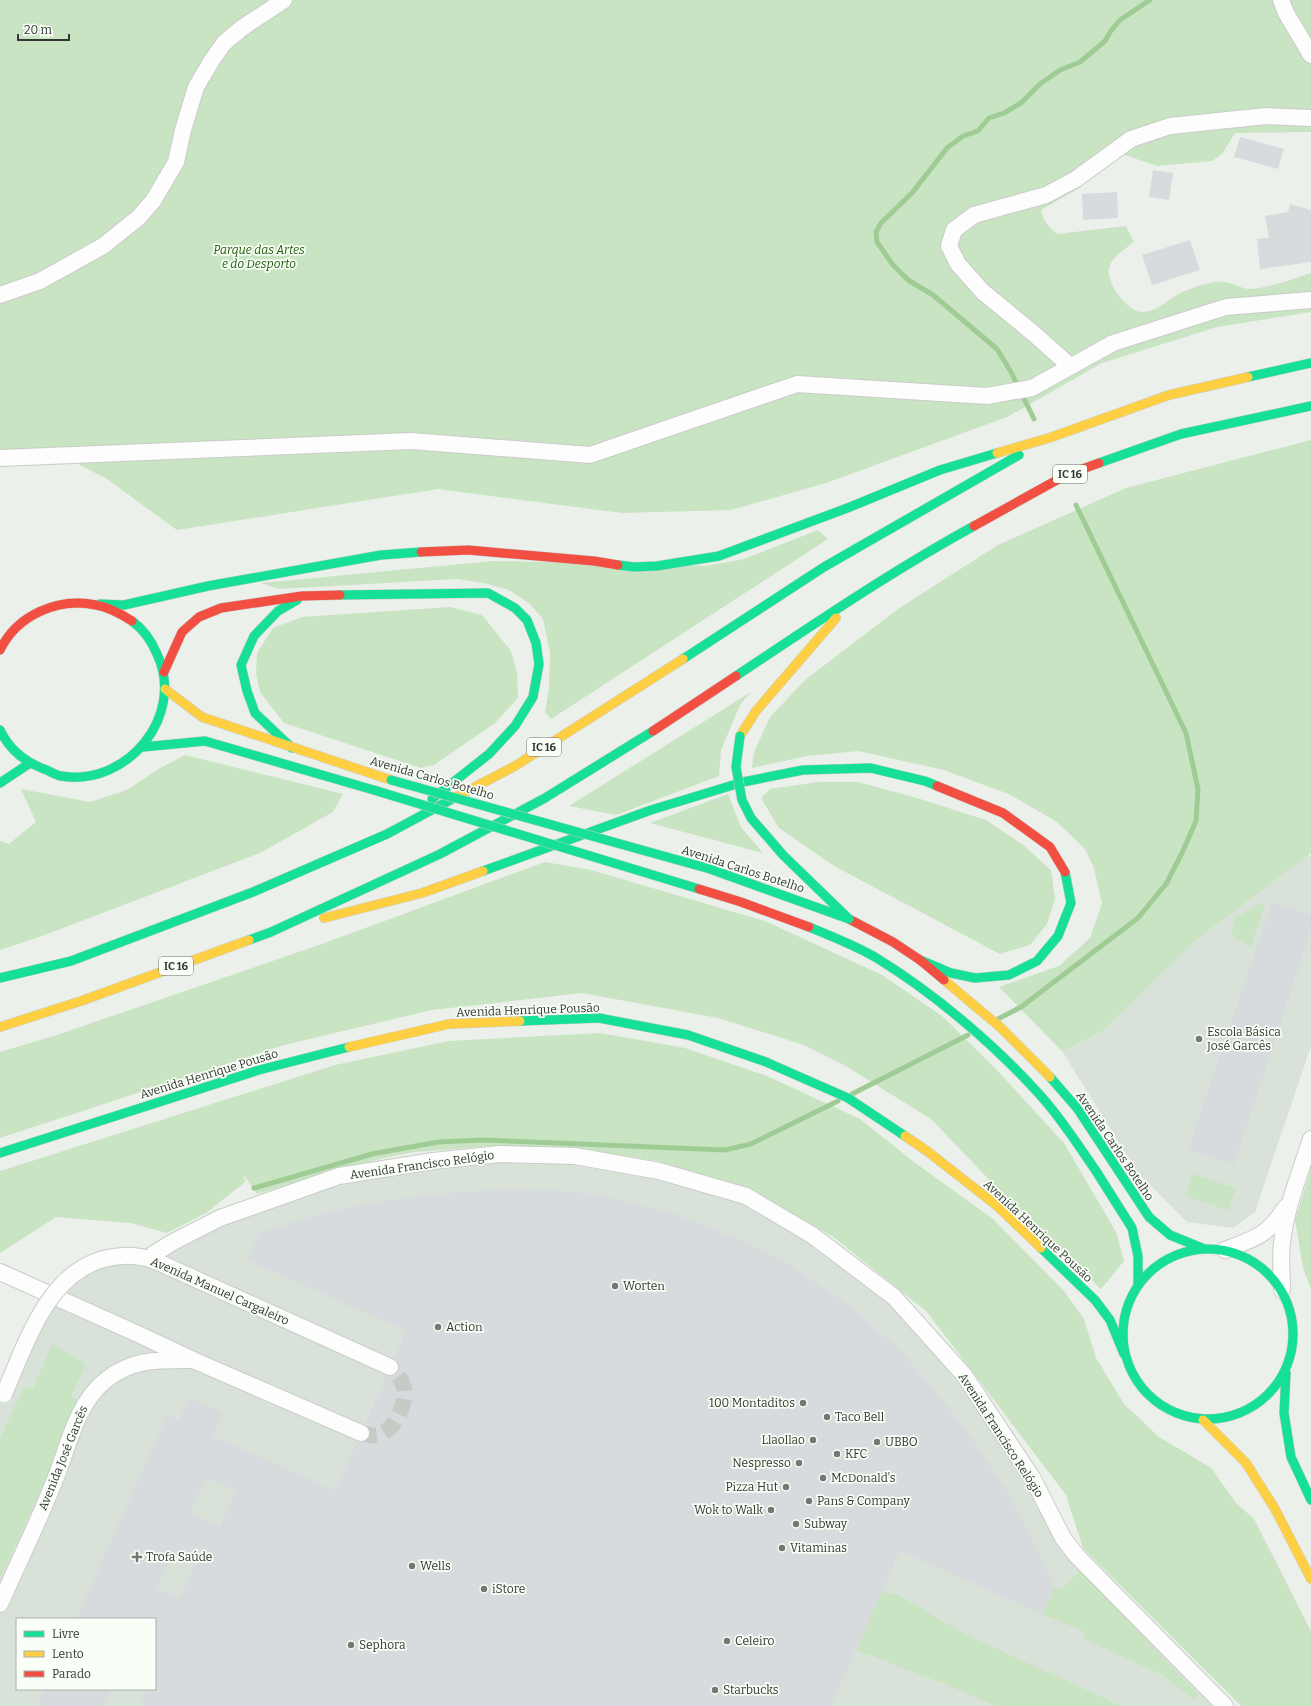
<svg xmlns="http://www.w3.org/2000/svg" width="1311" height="1706" font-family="Bitter,serif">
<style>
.built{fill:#d9e2d8;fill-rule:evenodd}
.green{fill:#c9e4c2}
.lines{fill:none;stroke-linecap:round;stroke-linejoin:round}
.stream{stroke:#9fcc95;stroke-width:5}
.building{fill:#d8dbde;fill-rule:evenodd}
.street-tunnel{stroke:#c6cbc5;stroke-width:16;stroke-dasharray:16 8;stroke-linecap:butt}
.street-casing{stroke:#c9ccc8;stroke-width:18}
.fast-casing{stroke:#c9ccc8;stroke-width:10}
.slow-casing{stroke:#c9ccc8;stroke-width:10}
.jam-casing{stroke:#c9ccc8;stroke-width:10}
.street{stroke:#fcfdfc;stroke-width:16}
.fast{stroke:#16e098;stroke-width:9}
.slow{stroke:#ffcf43;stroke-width:9}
.jam{stroke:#f24e42;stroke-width:9}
.street-bridge-casing{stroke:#c9ccc8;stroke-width:18;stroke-linecap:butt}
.fast-bridge-casing{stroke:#c9ccc8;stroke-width:10;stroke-linecap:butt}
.jam-bridge-casing{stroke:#c9ccc8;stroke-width:10;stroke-linecap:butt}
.street-bridge{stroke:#fcfdfc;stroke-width:16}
.fast-bridge{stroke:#16e098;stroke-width:9}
.jam-bridge{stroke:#f24e42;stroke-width:9}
.poi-dot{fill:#747873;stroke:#f9fff7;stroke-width:1.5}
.labels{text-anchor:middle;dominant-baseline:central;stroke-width:3.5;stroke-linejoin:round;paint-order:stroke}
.shield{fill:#f9fff7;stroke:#6f736e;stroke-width:1}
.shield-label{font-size:11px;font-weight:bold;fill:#343733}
.park-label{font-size:12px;font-style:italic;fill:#1f590a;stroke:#f9fff7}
.street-label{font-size:12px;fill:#343733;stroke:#f9fff7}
.poi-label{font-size:12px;fill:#343733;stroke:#f9fff7;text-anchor:start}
</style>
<rect width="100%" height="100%" fill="#ebf0ea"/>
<path class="built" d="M1308 855 1311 856V1046L1255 1212 1233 1228 1187 1222 1137 1172 1062 1051 1103 1031 1195 941Z
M575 1156 746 1196 894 1297 964 1375 1063 1538 1225 1706H0V1402L44 1306 69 1277 163 1249 339 1176 433 1161ZM17 1619H155V1689H17Z"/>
<path class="green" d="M0 0H1311V132L1235 133 1222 154 1212 161 1157 166 1122 154 1086 177 1079 188 1041 210C1042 220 1050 228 1057 234L1126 226 1134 242C1125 249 1113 256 1109 267 1105 282 1128 313 1142 312 1156 311 1160 306 1172 298 1184 290 1199 285 1214 282 1229 279 1241 290 1252 289 1271 287 1293 279 1311 273V312L1217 327 1102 363 1007 417 826 483 731 510 622 513 438 489 177 530 107 479 72 461 0 466Z
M1311 440V853L1195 941 1103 1031 1062 1051 999 987 1059 966 1090 938 1102 904 1094 868 1085 849 1057 822 1011 795 944 770 858 751 807 756 752 768 754 752 770 717 805 680 898 609 998 545 1126 488Z
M818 530 828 539 551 719 545 712 549 688 550 653 543 619 530 604 509 590 484 583 457 579 279 589 261 583 493 561 706 566 744 559Z
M450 607 482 615 511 651 517 673 518 698 495 723 434 765 421 768 284 723 260 692 256 673 257 653 273 628 302 617Z
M751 692 740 705 721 750 719 776 616 815 569 806Z
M185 755 343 794 333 812 260 853 42 936 0 950V841L9 844 36 822 21 789 90 802 127 790 157 770Z
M819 782H858L917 798 986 820 1023 845 1051 870 1055 899 1047 924 1030 945 1000 954 834 866 779 828 761 798 770 789Z
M728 794 741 827 763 853 650 823Z
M545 862 591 870 765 921 882 975 942 1016 994 1067 1064 1143 1116 1232 1124 1261 1101 1289 1000 1191 931 1119 844 1065 804 1045 718 1018 582 993 432 1010 284 1045 0 1138V1052L54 1036 322 944Z
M1257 904H1265L1251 947 1232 936 1234 919Z
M600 1033 685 1048 767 1076 860 1119 914 1162 993 1219 1064 1291 1084 1319 1096 1358 1124 1404 1159 1437 1211 1468 1236 1503 1254 1519 1311 1631V1706H1241L1083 1548 1066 1495 927 1312 832 1236 736 1184 656 1161 630 1157 576 1150 515 1146 480 1147 415 1152 388 1157 327 1173 257 1194 244 1175 245 1182 206 1213 167 1233 131 1223 56 1217 0 1253V1171L335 1065 449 1041Z
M1311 1169V1289L1303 1268 1295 1220Z
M1192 1174 1236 1188 1228 1210 1185 1196Z
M52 1344 86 1364 71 1396 82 1402 0 1578V1439L24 1386 33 1389Z
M1081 1570 1198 1695 1195 1700 1162 1675 1085 1639 1083 1631 1042 1614 1054 1586 1061 1589Z
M881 1592 898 1595 963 1633 1121 1706H997L945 1684 856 1650Z"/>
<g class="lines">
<path class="stream" d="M1034 419 1011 372 997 349 933 295 908 280 893 265 877 242 876 232 881 223 912 193 947 148 963 136 978 131 989 118 1004 113 1021 103 1040 84 1060 70 1080 62 1105 41 1110 32 1120 20 1150 0
M998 1019 1021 1007 1138 918 1166 884 1182 853 1196 821 1198 789 1186 733 1076 505
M852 1094 968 1035
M254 1188 372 1154 438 1142 484 1140 725 1150 751 1144 838 1101"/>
</g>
<path class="building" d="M1240 137 1284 149 1278 169 1234 157Z
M1153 170 1173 173 1169 200 1149 197Z
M1117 192 1118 218 1083 220 1082 194Z
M1290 204 1311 210V262L1260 269 1257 239 1269 238 1265 216 1288 212Z
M1190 240 1200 270 1152 285 1142 255Z
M1272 902 1311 915V930L1234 1165 1188 1149Z
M505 1189 550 1190 583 1193 618 1199 681 1216 741 1240 792 1266 850 1306 900 1350 928 1382 964 1427 1005 1488 1031 1536 1054 1586 1042 1614 900 1551 831 1706H140L147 1689H155V1619H76L167 1415 179 1420 189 1398 223 1413 213 1436 335 1490 357 1442H362L370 1437V1432L368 1427 365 1424 386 1376 395 1375 399 1371 398 1362 394 1358 406 1331 247 1260 260 1232 333 1211 375 1202 436 1194ZM206 1478 236 1491 220 1527 190 1513ZM173 1552 196 1562 180 1598 157 1588Z
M45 1689H112L104 1706H37Z"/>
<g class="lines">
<path class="street-tunnel" d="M361 1433C367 1434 373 1437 379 1435 395 1430 407 1403 404 1388 402 1379 397 1373 390 1367"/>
<defs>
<path id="street" d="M1281 0 1286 13 1311 55
M0 295 40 281 103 246 138 218 153 201 176 162 183 130 196 87 212 60 224 43 242 28 284 0
M1070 366 1033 333 983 292 958 264 949 246 954 230 974 215 1046 195 1076 179 1131 139 1170 126 1266 116 1311 118
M0 458 411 441 590 455 797 384 987 396 1032 388 1113 343 1226 307 1311 300
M1225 1250C1256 1238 1267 1236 1286 1207
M147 1258 173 1242 220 1218 339 1176 433 1161 500 1154 575 1156 659 1171 746 1196 812 1235 894 1297 964 1375 1033 1479 1063 1538 1077 1556 1225 1706
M147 1258 160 1263 390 1367
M0 1272 140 1335 193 1360 361 1433
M1282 1290C1282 1275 1280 1258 1282 1243 1286 1207 1300 1173 1311 1139
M0 1604C18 1563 38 1523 54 1482 68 1449 76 1403 106 1380 133 1359 156 1360 189 1360"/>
<path id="fast" d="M1248 377 1311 363
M1099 463 1181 434 1311 406
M618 565 634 567 657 566 719 556 850 507 940 470 997 453
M340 595 488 593 515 608 527 620 536 643 539 664 533 697 515 726 489 754 432 799
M100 604 124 605 208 586 381 555 421 552
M683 659 824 567 1019 455
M736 676C814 624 892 571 974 526
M0 730C9 749 25 762 44 769 50 771 55 775 61 776 127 787 186 716 157 654 152 642 143 629 132 621
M143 747 205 741 377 791
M292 748 255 713 247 691 241 665 254 636 278 611 297 600
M0 783 30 763
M483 871 651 810 743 782 803 770 871 768 925 781 937 786
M249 940 271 932 440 854 545 798 653 731
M920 960 951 973 975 978 1009 975 1037 961 1058 936 1071 903 1065 872
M0 978 71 961 253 892 387 834 454 798
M520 1021 599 1018 688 1035 766 1062 848 1098 905 1136
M1050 1077 1077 1108 1149 1217 1170 1235 1202 1248
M0 1153 259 1070 349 1047
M1096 1171 1132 1228 1138 1256V1284
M1041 1248 1095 1300 1110 1320 1124 1354
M1123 1334a85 85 0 1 1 170 0a85 85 0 1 1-170 0Z
M1286 1373 1284 1413 1291 1457 1311 1500"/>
<path id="slow" d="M997 453 1049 438 1169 395 1248 377
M165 689 202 717 391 780
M740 736 756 711 836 618
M454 798 515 766 683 659
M324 918 422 893 483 871
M944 980 1000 1027 1050 1077
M0 1027 81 1001 249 940
M349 1047 449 1024 520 1021
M905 1136 927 1151 996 1205 1041 1248
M1203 1420 1246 1463 1275 1509 1311 1579"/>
<path id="jam" d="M974 526 1066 475 1099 463
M421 552 468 550 594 561 618 565
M0 650C17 615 58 597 96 605 109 607 121 614 132 621
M164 672 182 632 199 617 221 608 302 596 340 595
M653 731 736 676
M937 786 1003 813 1050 847 1065 872
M849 919 893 942 920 960 944 980"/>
</defs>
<use href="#street" class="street-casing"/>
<use href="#fast" class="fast-casing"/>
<use href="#slow" class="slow-casing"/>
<use href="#jam" class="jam-casing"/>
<use href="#street" class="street"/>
<use href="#fast" class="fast"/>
<use href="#slow" class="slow"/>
<use href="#jam" class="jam"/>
<defs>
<path id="street-bridge" d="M4 1394C28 1340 51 1259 123 1256 130 1255 139 1257 147 1258"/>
<path id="fast-bridge" d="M740 736 736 767 742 800 751 818 783 855 849 919
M391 780 710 869 849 919
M377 791 699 889
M809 927C831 936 854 945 875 957 934 993 994 1044 1040 1095 1061 1118 1078 1145 1096 1171"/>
<path id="jam-bridge" d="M699 889 741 902 809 927"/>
</defs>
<use href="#street-bridge" class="street-bridge-casing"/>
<use href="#fast-bridge" class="fast-bridge-casing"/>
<use href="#jam-bridge" class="jam-bridge-casing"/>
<use href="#street-bridge" class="street-bridge"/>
<use href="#fast-bridge" class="fast-bridge"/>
<use href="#jam-bridge" class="jam-bridge"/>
</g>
<g class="poi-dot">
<circle cx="1199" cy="1039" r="4"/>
<circle cx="615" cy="1286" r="4"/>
<circle cx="438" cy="1327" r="4"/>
<circle cx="803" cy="1403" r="4"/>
<circle cx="827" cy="1417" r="4"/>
<circle cx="813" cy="1440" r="4"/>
<circle cx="877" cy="1442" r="4"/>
<circle cx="837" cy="1454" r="4"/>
<circle cx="799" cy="1463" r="4"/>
<circle cx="823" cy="1478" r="4"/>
<circle cx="786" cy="1487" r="4"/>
<circle cx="809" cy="1501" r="4"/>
<circle cx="771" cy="1510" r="4"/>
<circle cx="796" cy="1524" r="4"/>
<circle cx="782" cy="1548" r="4"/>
<path d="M135 1551h4v4h4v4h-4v4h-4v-4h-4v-4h4z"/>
<circle cx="412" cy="1566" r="4"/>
<circle cx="484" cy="1589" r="4"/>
<circle cx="727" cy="1641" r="4"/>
<circle cx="351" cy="1645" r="4"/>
<circle cx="715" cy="1690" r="4"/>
</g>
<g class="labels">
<g class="shield">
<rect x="1053" y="465" width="34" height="18" rx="3"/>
<rect x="527" y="738" width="34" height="18" rx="3"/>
<rect x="159" y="957" width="34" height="18" rx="3"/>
</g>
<g class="shield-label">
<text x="1070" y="474">IC 16</text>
<text x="544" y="747">IC 16</text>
<text x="176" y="966">IC 16</text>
</g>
<g class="park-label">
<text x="259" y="250">Parque das Artes<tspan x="259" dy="14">e do Desporto</tspan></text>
</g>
<g class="street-label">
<text transform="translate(432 778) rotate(16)">Avenida Carlos Botelho</text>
<text transform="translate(743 869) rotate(18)">Avenida Carlos Botelho</text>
<text transform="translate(528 1010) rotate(-2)">Avenida Henrique Pousão</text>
<text transform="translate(209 1074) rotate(-17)">Avenida Henrique Pousão</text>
<text transform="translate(1115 1146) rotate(56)">Avenida Carlos Botelho</text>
<text transform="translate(422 1165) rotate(-8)">Avenida Francisco Relógio</text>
<text transform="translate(1038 1231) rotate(43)">Avenida Henrique Pousão</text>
<text transform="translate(220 1291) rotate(24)">Avenida Manuel Cargaleiro</text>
<text transform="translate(1001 1435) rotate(57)">Avenida Francisco Relógio</text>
<text transform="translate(63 1458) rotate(-68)">Avenida José Garcês</text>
</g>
<g class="poi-label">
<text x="1207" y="1032">Escola Básica<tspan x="1207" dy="14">José Garcês</tspan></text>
<text x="623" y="1286">Worten</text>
<text x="446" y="1327">Action</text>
<text x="795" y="1403" text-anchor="end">100 Montaditos</text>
<text x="835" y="1417">Taco Bell</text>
<text x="805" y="1440" text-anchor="end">Llaollao</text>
<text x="885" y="1442">UBBO</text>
<text x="845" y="1454">KFC</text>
<text x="791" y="1463" text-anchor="end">Nespresso</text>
<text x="831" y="1478">McDonald's</text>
<text x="778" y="1487" text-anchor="end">Pizza Hut</text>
<text x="817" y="1501">Pans &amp; Company</text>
<text x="763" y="1510" text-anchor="end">Wok to Walk</text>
<text x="804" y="1524">Subway</text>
<text x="790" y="1548">Vitaminas</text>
<text x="146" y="1557">Trofa Saúde</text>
<text x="420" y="1566">Wells</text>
<text x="492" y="1589">iStore</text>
<text x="735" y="1641">Celeiro</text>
<text x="359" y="1645">Sephora</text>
<text x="723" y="1690">Starbucks</text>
</g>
</g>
<rect x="16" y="1618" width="140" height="72" fill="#f9fff7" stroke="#aaafa9"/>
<rect x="24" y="1631" width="20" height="6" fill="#16e098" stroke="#aaafa9"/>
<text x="52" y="1638" font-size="12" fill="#343733">Livre</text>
<rect x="24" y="1651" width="20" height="6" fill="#ffcf43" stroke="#aaafa9"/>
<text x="52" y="1658" font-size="12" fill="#343733">Lento</text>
<rect x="24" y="1671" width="20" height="6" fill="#f24e42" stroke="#aaafa9"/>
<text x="52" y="1678" font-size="12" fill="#343733">Parado</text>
<path d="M18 34v6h51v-6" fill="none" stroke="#343733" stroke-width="2"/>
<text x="24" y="34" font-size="12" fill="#343733" stroke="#f9fff7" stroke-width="3" paint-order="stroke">20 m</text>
</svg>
